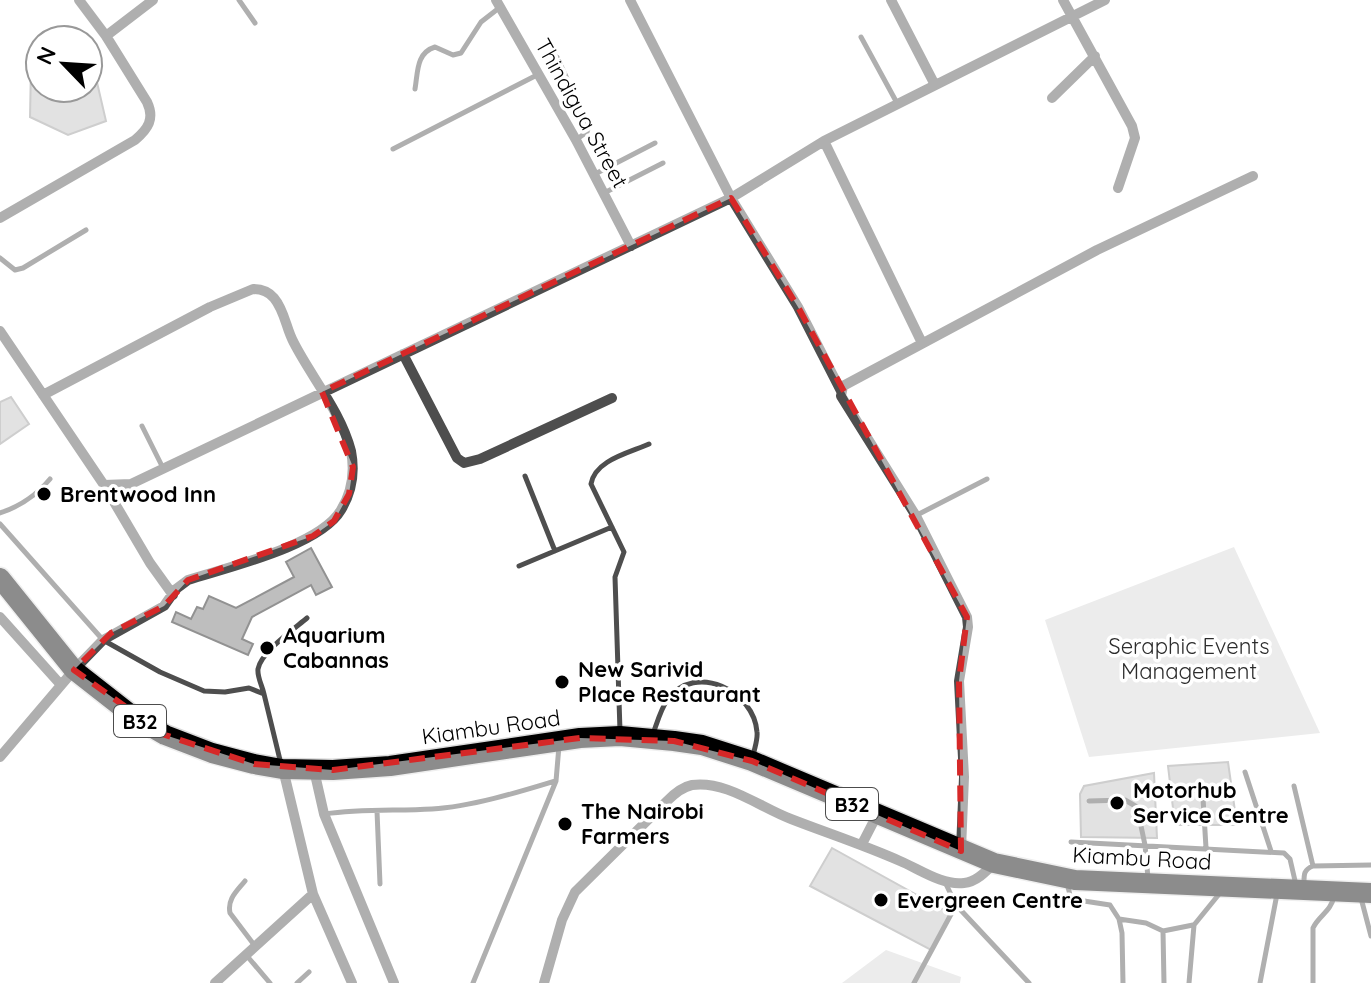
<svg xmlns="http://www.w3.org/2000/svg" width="1371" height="983" font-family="Quicksand,sans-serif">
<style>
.green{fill:#d5d5d5}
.building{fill:#bebebe;stroke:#929292;stroke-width:2}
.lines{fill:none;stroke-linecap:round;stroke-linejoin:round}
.highway-casing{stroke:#dbdbdb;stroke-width:23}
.lane{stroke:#4e4e4e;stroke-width:5}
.street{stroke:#4e4e4e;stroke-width:10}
.highway{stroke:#000;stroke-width:20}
.marked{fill:none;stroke:#d62828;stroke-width:6;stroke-dasharray:16 10;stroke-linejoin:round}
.poi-dot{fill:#000;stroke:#fff;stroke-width:3}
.labels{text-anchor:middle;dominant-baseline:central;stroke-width:7;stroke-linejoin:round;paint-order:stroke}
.shield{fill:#fff;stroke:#4c4c4c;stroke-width:2}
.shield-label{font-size:20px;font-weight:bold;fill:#000}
.street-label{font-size:22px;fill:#000;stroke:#fff}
.poi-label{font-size:22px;font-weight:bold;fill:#000;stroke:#fff;text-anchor:start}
.park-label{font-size:22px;fill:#2c2c2c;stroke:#fff}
</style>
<rect width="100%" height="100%" fill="#fff"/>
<path class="green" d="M1234 547 1320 733 1089 757 1045 620Z
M886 950 961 977 960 983H842Z"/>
<path class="building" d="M88 65H93L106 121 68 135 30 117 31 66H40V88H88Z
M11 397 29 424 0 444V402Z
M311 548 332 587 316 595 311 585 252 617 242 639 253 644 248 655 172 622 176 612 191 619 197 607 203 609 209 596 236 608 294 577 286 562Z
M1228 762 1237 825H1175L1168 766Z
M1154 773 1157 838 1081 837 1080 794 1084 786Z
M832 848 951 914 931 950 810 886Z"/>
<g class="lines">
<defs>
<path id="highway" d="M0 578 74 670 134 717 165 735 212 753 254 764 282 769 333 770 390 766 580 738 620 736 674 741 702 745 752 761 994 863 1075 880 1371 893"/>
</defs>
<use href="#highway" class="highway-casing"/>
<path class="lane" d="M239 0 255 23
M861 37 897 103
M557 57 589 126 587 132 577 139
M415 89C418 72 416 53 435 47L453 55 461 53 481 22 499 8
M393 149 537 75
M595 174 655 143
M604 193 663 163
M0 258 15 270 23 268 86 230
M142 426 163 468
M525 476 555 551
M0 513C21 506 36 496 50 479
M917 515 987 479
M0 524 103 640 160 672 204 691 225 692 249 688 264 694 281 764
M519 566 612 527
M264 694C262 685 257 677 258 669 261 652 294 629 307 618
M620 731 615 577 624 552 591 484C595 460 629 453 649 444
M653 734C657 723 661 708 668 699 696 662 754 691 757 732 758 740 754 749 753 757
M1245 772 1271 851
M1294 786 1313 866
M1186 789 1199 791 1203 798 1206 848
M1089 801 1125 800 1137 807 1145 845 1148 878
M377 811 380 884
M325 814C360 809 396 811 432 809 470 807 519 792 555 781
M1071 842 1284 853 1290 859 1296 885
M944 880 956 905 1029 983
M245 881C237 891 227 899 230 913L255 946
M1067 883 1071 899 1110 905 1119 919 1122 933 1123 983
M1304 886C1304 875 1303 870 1313 866L1371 865
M1361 898 1371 936
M1119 919 1146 923 1163 931 1164 983
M1163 931 1193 925
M247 956 270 983
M297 983 309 972
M473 983 556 781 559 746
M914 983 956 905
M1189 983 1194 925 1220 893
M1260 983 1277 894
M1313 983V928C1319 915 1331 912 1334 896"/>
<path class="street" d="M496 0 576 140 631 246
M630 0 731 198 798 307 841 391
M891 0 935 85
M1063 0 1132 126 1135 138 1118 188
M106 36 153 0
M1052 98 1095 56
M824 141 922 343
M0 218 135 140C148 129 155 119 147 102L106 36 79 0
M0 331 104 485 131 484 731 198 824 141 1105 0
M403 354 457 458 464 463 480 459 612 398
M104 485 150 563 173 595
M0 617 61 685
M0 757 74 670 103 640 164 606 176 589 188 580C228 567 320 546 341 510 352 492 355 472 351 451 341 412 312 378 294 343 286 329 285 311 274 298 269 292 261 289 253 289L210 307 43 395
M283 769 313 894 352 983
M314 770 324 814 394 983
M862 844 877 815
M961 849 964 777 959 681 968 627 967 617 916 516 841 396 843 386 1097 250 1253 176
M215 983 313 894
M544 983 562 920 575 892 667 801C674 794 682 787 692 785 726 780 761 808 791 819 827 833 864 845 900 861 919 869 943 886 964 883 976 882 986 872 994 863"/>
<use href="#highway" class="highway"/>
</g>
<path d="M0 0H1371V983H0ZM731 198 798 307 967 617 959 681 961 851 752 761 674 741 580 738 333 770 254 764 165 735 74 670 111 633 164 606 188 580 313 536 334 521 349 494 353 467 322 392Z" fill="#fff" fill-opacity=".55" fill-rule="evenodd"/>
<path class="marked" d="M731 198 798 307 967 617 959 681 961 851 752 761 674 741 580 738 333 770 254 764 165 735 74 670 111 633 164 606 188 580 313 536 334 521 349 494 353 467 322 392Z"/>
<g class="poi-dot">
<circle cx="44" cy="494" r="8"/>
<circle cx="267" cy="648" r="8"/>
<circle cx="562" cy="682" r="8"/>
<circle cx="1117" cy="803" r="8"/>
<circle cx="565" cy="824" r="8"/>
<circle cx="881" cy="900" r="8"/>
</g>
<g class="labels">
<g class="shield">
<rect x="114" y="705" width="52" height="32" rx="6"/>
<rect x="826" y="788" width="52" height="32" rx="6"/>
</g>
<g class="shield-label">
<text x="140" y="721">B32</text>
<text x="852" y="804">B32</text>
</g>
<g class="street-label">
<text transform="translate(582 113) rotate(61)">Thindigua Street</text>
<text transform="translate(491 727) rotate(-8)">Kiambu Road</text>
<text transform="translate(1142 858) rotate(3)">Kiambu Road</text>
</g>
<g class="poi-label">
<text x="60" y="494">Brentwood Inn</text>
<text x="283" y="635">Aquarium<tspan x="283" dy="25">Cabannas</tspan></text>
<text x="578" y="669">New Sarivid<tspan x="578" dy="25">Place Restaurant</tspan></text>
<text x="1133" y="790">Motorhub<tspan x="1133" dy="25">Service Centre</tspan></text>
<text x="581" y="811">The Nairobi<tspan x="581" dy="25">Farmers</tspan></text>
<text x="897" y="900">Evergreen Centre</text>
</g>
<g class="park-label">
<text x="1189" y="646">Seraphic Events<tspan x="1189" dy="25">Management</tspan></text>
</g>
</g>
<g transform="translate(64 64) rotate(295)"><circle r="38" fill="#ffffff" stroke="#999999" stroke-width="2"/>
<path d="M0-6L14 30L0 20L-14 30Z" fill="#000000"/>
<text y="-12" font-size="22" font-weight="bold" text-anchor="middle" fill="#000000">N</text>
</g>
</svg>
